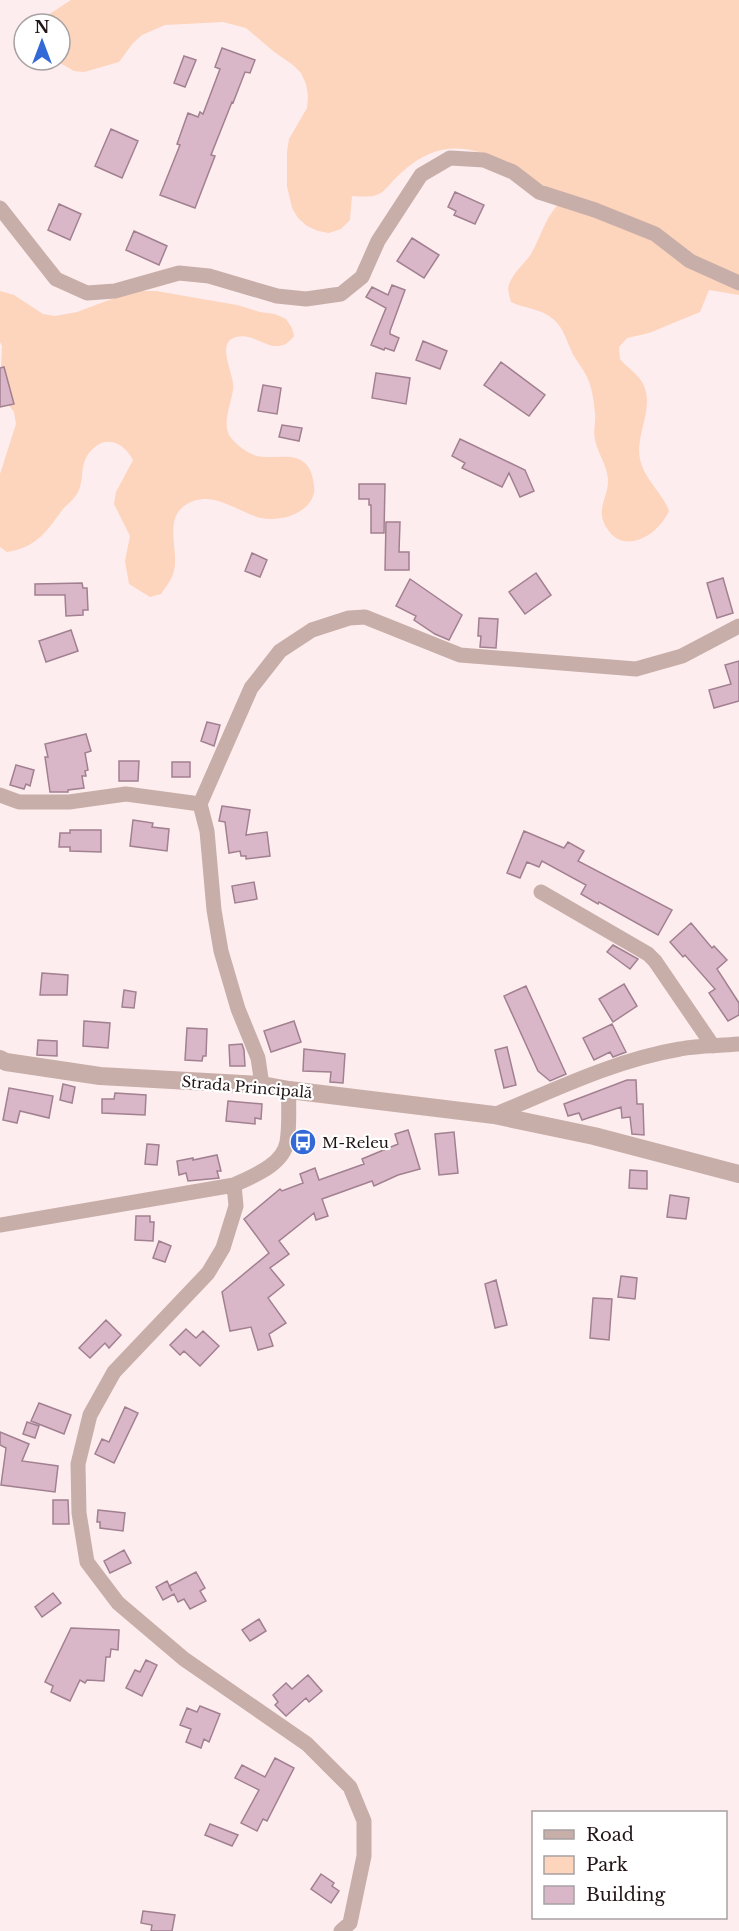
<svg xmlns="http://www.w3.org/2000/svg" width="739" height="1931" font-family="'Libre Baskerville',serif">
<style>
.green{fill:#fdd4bc}
.building{fill:#dab7c8;stroke:#a18090;stroke-width:1.5}
.lines{fill:none;stroke-linecap:round;stroke-linejoin:round}
.minor{stroke:#c8aea9;stroke-width:15}
.tertiary{stroke:#c8aea9;stroke-width:18}
.labels{text-anchor:middle;dominant-baseline:central;stroke-width:4.5;stroke-linejoin:round;paint-order:stroke}
.street-label{font-size:15px;fill:#231517;stroke:#fff}
.poi-label{font-size:15px;fill:#231517;stroke:#fff;text-anchor:start}
</style>
<rect width="100%" height="100%" fill="#feedef"/>
<path class="green" d="M71 0H739V295L709 290 700 312 649 333 627 338 619 347 620 359C627 368 640 375 644 386 654 409 635 435 640 459 644 479 662 492 669 511 658 535 624 557 606 527 595 509 609 497 608 479 607 465 598 454 595 440 593 431 596 422 595 413 594 402 592 387 587 377 583 368 575 360 571 350 566 339 563 327 553 319 541 308 525 309 511 302 509 294 506 288 511 280 516 270 525 263 531 254 542 235 545 216 562 201 512 167 459 119 402 172 381 191 386 199 352 196L350 220 341 229 329 233 318 231 307 226 298 218 292 208 287 186V152L289 139 307 108 308 96 306 84 301 73 293 65 273 51 246 28 223 22 165 25 142 35 133 43 119 62 84 72 74 71 55 60H60V24H41L48 15Z
M0 291 14 295 43 314 55 316 77 312 133 291H156L237 305 260 312 275 314 286 319 292 328 294 336C275 361 258 331 236 337 214 343 236 376 233 390 231 404 221 425 231 438 238 446 247 453 257 456 278 460 304 448 312 475 313 480 315 487 314 493 309 514 280 522 261 518 236 512 211 487 184 506 164 521 179 550 174 571 172 579 166 587 161 594L150 597 129 584 125 561 130 536 114 504 116 492 133 460C122 439 101 434 87 456 80 467 84 481 78 492 75 498 68 504 63 509 46 532 37 547 7 552L0 547V474L16 424 14 412 0 394 2 346 0 342Z"/>
<path class="building" d="M222 48 255 60 250 73 245 72 233 103 232 102 211 155 215 156 195 208 160 195 180 145 177 144 188 113 198 117 200 112 203 114 220 69 215 67Z
M184 56 196 60 185 87 174 83Z
M111 129 138 141 122 178 95 166Z
M455 192 484 205 475 224 454 215 456 211 448 207Z
M59 204 81 214 70 240 48 230Z
M134 231 167 246 159 265 126 250Z
M412 238 439 255 424 278 397 261Z
M392 285 405 290 390 331V334L399 338 394 351 385 348 384 350 371 345 386 308 366 297 372 287 388 295Z
M423 341 447 351 440 369 416 360Z
M501 362 545 395 529 416 484 385Z
M4 367 14 404 0 407V368Z
M376 373 410 378 406 404 372 398Z
M263 385 281 388 277 414 258 411Z
M282 425 302 428 299 441 279 437Z
M460 439 525 470 534 491 520 497 509 473 502 487 462 468 465 463 452 456Z
M359 484H385L384 533H371V505H369V499H359Z
M386 522H400L399 552H409V570H385Z
M252 553 267 560 260 577 245 571Z
M536 573 551 595 525 614 509 592Z
M723 578 733 613 717 618 707 583Z
M410 579 462 615 449 640 435 634 414 620 416 616 396 606Z
M82 583 83 588H87L88 610H83V615L66 616 65 595H35V584Z
M479 618 498 619 496 648 480 647 481 636H478Z
M71 630 78 651 46 662 39 641Z
M739 661V701L714 708 709 690 731 684 725 665Z
M207 722 220 725 214 746 201 741Z
M86 734 91 751 85 753 88 770 85 771 86 776H82L84 788 68 790V792H50L45 757H48L45 744Z
M119 761H139L138 781H119Z
M172 762H190V777H172Z
M16 765 34 770 30 786 26 784 24 789 10 785Z
M222 806 250 810 246 835 267 832 270 856 246 859V856H241L240 851 229 853 225 822 219 821Z
M133 820 153 823 152 827 169 829 167 851 130 846Z
M70 830H101V852L70 851V847H59L60 833H70Z
M524 831 564 848 568 842 584 851 578 861 672 910 658 935 599 902 598 904 581 894 586 885 542 861 539 867 527 862 520 878 507 873Z
M254 882 257 899 235 903 232 886Z
M691 923 712 948 714 946 727 960 717 969 739 1003V1015L728 1021 709 993 715 989 685 955 683 957 670 942Z
M613 945 638 959 630 969 607 952Z
M42 973 68 975 67 995H40Z
M624 984 637 1006 613 1022 599 999Z
M526 986 566 1074 550 1081 538 1071 504 996Z
M124 990 136 992 134 1008 122 1007Z
M84 1021 110 1023 108 1048 83 1046Z
M294 1021 301 1042 271 1052 264 1031Z
M612 1024 626 1052 613 1057 610 1052 594 1060 583 1038Z
M187 1028 207 1029 206 1056H203L202 1061 185 1060Z
M38 1040 57 1041V1056L37 1055Z
M242 1044 244 1050 245 1066H230L229 1045Z
M507 1047 516 1085 504 1088 495 1050Z
M304 1049 345 1054 343 1083 330 1082 331 1072 303 1071Z
M627 1080H636L637 1104H643L644 1135 632 1134 630 1117 622 1118 621 1107 582 1120 579 1113 568 1116 564 1104Z
M63 1084 75 1087 72 1103 60 1100Z
M9 1088 53 1096 49 1118 20 1111 17 1123 3 1120Z
M115 1093 146 1095 145 1115 102 1113V1099H114Z
M228 1101 262 1104 261 1119 255 1118V1124L226 1121Z
M408 1130 420 1169 398 1175 374 1186 372 1181 322 1199 328 1216 316 1220 314 1213 279 1241 289 1254 270 1268 284 1285 268 1298 286 1323 269 1334 273 1346 258 1350 251 1327 230 1331 222 1292 269 1253 244 1219 280 1189 282 1191 303 1183 300 1174 315 1168 319 1180 364 1164 362 1159 398 1144 395 1134Z
M454 1132 458 1173 439 1175 435 1134Z
M147 1144 159 1145 157 1165 145 1164Z
M217 1155 221 1171H217L219 1178 188 1181 186 1173 179 1175 177 1161 193 1158V1160Z
M630 1170 647 1171V1189L629 1188Z
M670 1195 689 1198 686 1219 667 1217Z
M136 1216H150V1222H154L153 1241 135 1240Z
M159 1241 171 1246 165 1262 153 1258Z
M621 1276 637 1278 635 1299 618 1297Z
M496 1280 507 1325 495 1328 485 1284Z
M593 1298 612 1299 609 1340 590 1338Z
M106 1320 121 1335 109 1348 105 1343 90 1358 79 1348Z
M186 1329 196 1338 203 1331 219 1346 200 1366 184 1351 180 1355 170 1345Z
M39 1403 71 1415 64 1434 31 1421Z
M125 1407 138 1413 114 1463 95 1454 102 1439 109 1442Z
M27 1422 39 1426 35 1438 23 1434Z
M0 1432 29 1444 22 1461 58 1466 55 1492 1 1485 6 1448 0 1445Z
M53 1500H68L69 1524H53Z
M98 1510 125 1513 123 1531 100 1528V1522H97Z
M124 1550 131 1563 110 1573 104 1561Z
M196 1572 205 1588 200 1591 206 1601 190 1609 184 1599 178 1602 174 1594 163 1600 156 1587 167 1581 172 1591 169 1586Z
M53 1593 61 1603 42 1617 35 1607Z
M259 1619 266 1631 250 1641 242 1630Z
M71 1628 119 1630 118 1650 111 1649 110 1657H106L104 1681 87 1680 85 1683 80 1680 70 1701 51 1692 53 1686 45 1682Z
M146 1660 157 1665 142 1696 126 1688 135 1670 140 1672Z
M308 1675 322 1691 309 1702 306 1698 286 1716 275 1705 278 1702 273 1695 286 1683 292 1689Z
M200 1706 220 1714 209 1742 204 1739 201 1748 186 1742 191 1729 180 1725 187 1708 197 1712Z
M275 1758 294 1768 267 1821 263 1819 257 1831 241 1823 259 1790 235 1778 242 1765 265 1777Z
M210 1824 238 1835 232 1846 205 1835Z
M321 1874 334 1883 332 1886 339 1891 331 1903 311 1889Z
M143 1911 175 1915 172 1931H151L152 1925 141 1923Z"/>
<g class="lines">
<path class="minor" d="M0 208 56 279 87 293 115 291 179 273 209 276 277 296 306 299 341 294 362 277 378 241 421 175 450 158 484 160 513 172 539 192 595 210 655 234 690 261 739 283
M0 795 19 802H69L126 794 200 804
M541 892 648 954 655 961 713 1046
M262 1085 258 1058 238 1009 221 951 214 910 207 831 200 804 251 688 280 651 312 630 349 618 365 617 460 655 636 669 682 656 739 626
M494 1115C554 1090 615 1060 680 1049 699 1045 719 1046 739 1044
M234 1185 236 1206 223 1248 208 1273 114 1372 90 1415 78 1464 79 1513 87 1562 118 1603 184 1659 307 1744 350 1787 364 1821V1856L350 1923 341 1931
M0 1225 234 1185C253 1176 283 1165 287 1142 290 1125 288 1107 289 1090"/>
<path class="tertiary" d="M0 1059 6 1062 100 1076 262 1085 289 1090 494 1115 594 1136 739 1174"/>
</g>
<defs>
<symbol id="bus-disc" viewBox="-11 -11 22 22"><circle r="9.5" fill="#3368d7" stroke="#fff"/><path d="M-5-6H5V4H4V6H2V4H-2V6H-4V4H-5ZM-3.5-4V0h7V-4ZM-3.5 1.2v1.5H-2V1.2ZM2 1.2v1.5H3.5V1.2Z" fill="#fff"/></symbol>
</defs>
<g fill-rule="evenodd">
<use href="#bus-disc" x="288" y="1127" width="30" height="30"/>
</g>
<g class="labels">
<g class="street-label">
<text transform="translate(247 1087) rotate(5)">Strada Principală</text>
</g>
<g class="poi-label">
<text x="322" y="1142">M-Releu</text>
</g>
</g>
<rect x="532" y="1811" width="195" height="108" fill="#ffffff" stroke="#a7a1a2" stroke-width="1.5"/>
<rect x="544" y="1830" width="30" height="9" fill="#c8aea9" stroke="#a7a1a2" stroke-width="1.5"/>
<text x="586" y="1841" font-size="18" fill="#231517">Road</text>
<rect x="544" y="1856" width="30" height="18" fill="#fdd4bc" stroke="#a7a1a2" stroke-width="1.5"/>
<text x="586" y="1871" font-size="18" fill="#231517">Park</text>
<rect x="544" y="1886" width="30" height="18" fill="#dab7c8" stroke="#a7a1a2" stroke-width="1.5"/>
<text x="586" y="1901" font-size="18" fill="#231517">Building</text>
<g transform="translate(42 42)"><circle r="28" fill="#ffffff" stroke="#a7a1a2" stroke-width="1.5"/>
<path d="M0-4.5L10 22L0 15L-10 22Z" fill="#3368d7"/>
<text y="-9" font-size="16" font-weight="bold" text-anchor="middle" fill="#231517">N</text>
</g>
</svg>
